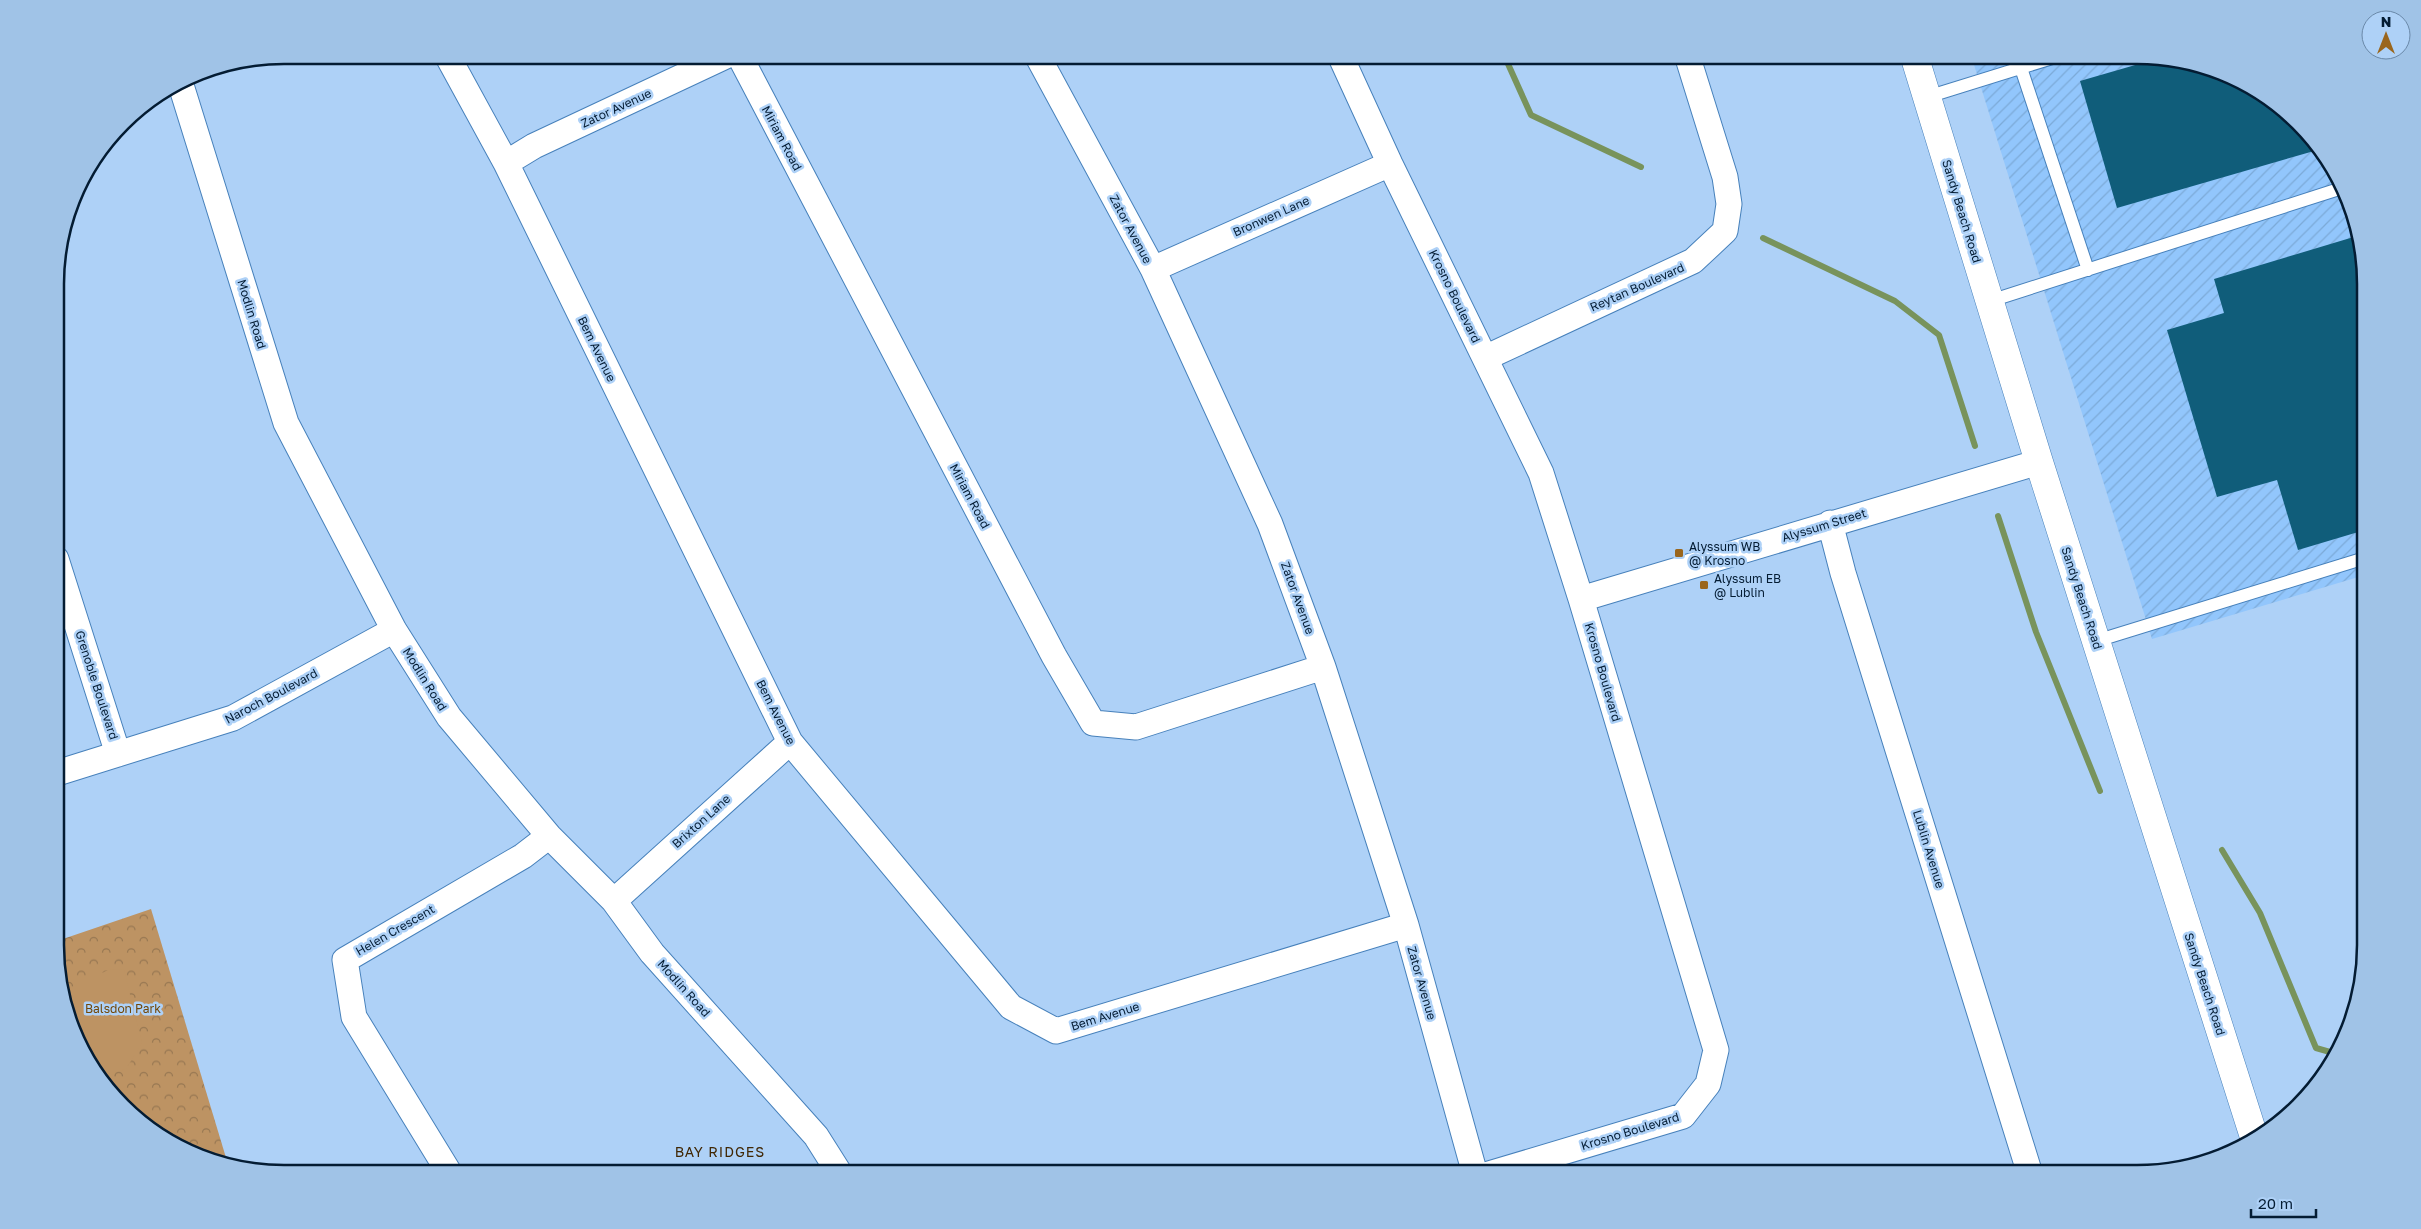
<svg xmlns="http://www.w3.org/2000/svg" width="2421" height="1229" font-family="'Golos Text',sans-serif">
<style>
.industrial{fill:url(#industrial-furrows)}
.forest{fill:url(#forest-crowns)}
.garden{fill:#bd9363}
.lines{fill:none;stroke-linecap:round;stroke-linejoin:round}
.stream{stroke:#78935c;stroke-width:6}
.building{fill:#105d7a}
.lane-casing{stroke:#4781bb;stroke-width:14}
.street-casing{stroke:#4781bb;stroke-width:27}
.secondary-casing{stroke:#4781bb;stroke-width:29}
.lane{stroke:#fff;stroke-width:12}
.street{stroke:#fff;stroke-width:25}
.secondary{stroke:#fff;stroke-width:28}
.poi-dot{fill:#9a661d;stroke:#aed1f7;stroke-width:2}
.labels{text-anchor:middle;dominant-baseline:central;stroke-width:5;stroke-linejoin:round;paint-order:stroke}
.street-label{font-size:12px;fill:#041c33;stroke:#aed1f7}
.poi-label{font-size:12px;fill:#041c33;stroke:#aed1f7;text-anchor:start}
.park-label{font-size:12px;fill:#714708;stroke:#aed1f7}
.neighbourhood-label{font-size:14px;letter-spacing:1px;fill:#402704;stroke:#aed1f7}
.rim{fill:none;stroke:#041c33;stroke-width:2.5}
</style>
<defs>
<pattern id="industrial-furrows" width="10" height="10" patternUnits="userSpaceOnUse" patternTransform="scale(1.25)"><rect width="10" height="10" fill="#92c6fc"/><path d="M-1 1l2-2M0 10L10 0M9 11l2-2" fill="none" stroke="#7caad8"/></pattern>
<pattern id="forest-crowns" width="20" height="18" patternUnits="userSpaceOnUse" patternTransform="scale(1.25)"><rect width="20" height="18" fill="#bd9363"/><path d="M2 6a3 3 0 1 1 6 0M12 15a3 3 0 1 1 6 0" fill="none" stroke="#977752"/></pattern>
</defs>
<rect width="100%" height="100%" fill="#aed1f7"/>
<path class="industrial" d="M1971 55H2137L2238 78 2288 112 2327 157 2364 254 2365 575 2152 639Z"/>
<path class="forest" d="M151 909 227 1161 183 1151 102 1084 73 1033 57 975V941Z"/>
<path class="garden" d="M110 969 124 970 142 1043 126 1069 98 1077 73 1033 62 993Z"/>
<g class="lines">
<path class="stream" d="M1504 55 1531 115 1641 167
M1763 238 1895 301 1939 335 1975 446
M1998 516 2036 632 2100 791
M2222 850 2260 913 2316 1048 2337 1054"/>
</g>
<path class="building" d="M2156 59 2238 78 2288 112 2321 149 2117 208 2080 81Z
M2357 236 2364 254 2365 530 2298 550 2277 480 2217 497 2167 330 2224 313 2214 279Z"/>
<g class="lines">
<defs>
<path id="lane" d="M2021 68 2088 270
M1927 97 2062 55
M1990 301 2339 189
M2096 641 2365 558"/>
<path id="street" d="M447 55 506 163 790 742 1011 1007 1056 1031 1406 925
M739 55 1054 656 1093 723 1136 727 1323 667
M1037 55 1153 269 1270 524 1323 667 1406 925 1475 1174
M1340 55 1390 164 1541 473 1581 599 1716 1050 1708 1084 1683 1116 1489 1174
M180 82 286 423 394 630 449 717 549 836 614 901 652 953 816 1136 840 1174
M506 163 534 146 728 55
M1153 269 1390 164
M1485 358 1693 261 1725 231 1729 204 1725 177 1687 55
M1830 523 1843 573 2030 1174
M56 559 118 754
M1581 599 2039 462
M57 773 233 718 394 630
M614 901 790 742
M450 1174 354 1017 345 960 523 856 549 836"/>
<path id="secondary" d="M1914 55 2039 462 2255 1140"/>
</defs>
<use href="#lane" class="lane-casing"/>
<use href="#street" class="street-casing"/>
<use href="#secondary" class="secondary-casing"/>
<use href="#lane" class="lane"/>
<use href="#street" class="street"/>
<use href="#secondary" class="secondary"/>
</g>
<g class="poi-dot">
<rect x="1674" y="548" width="10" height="10" rx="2.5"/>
<rect x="1699" y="580" width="10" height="10" rx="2.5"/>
</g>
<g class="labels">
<g class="street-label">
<text transform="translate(616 108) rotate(-25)">Zator Avenue</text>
<text transform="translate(782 138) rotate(62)">Miriam Road</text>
<text transform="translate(1962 211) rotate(73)">Sandy Beach Road</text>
<text transform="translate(1271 216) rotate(-24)">Bronwen Lane</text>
<text transform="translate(1131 229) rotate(62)">Zator Avenue</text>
<text transform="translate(1637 287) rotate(-24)">Reytan Boulevard</text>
<text transform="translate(1455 296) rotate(64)">Krosno Boulevard</text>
<text transform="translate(252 314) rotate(73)">Modlin Road</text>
<text transform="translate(597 349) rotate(64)">Bem Avenue</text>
<text transform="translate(970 496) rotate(62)">Miriam Road</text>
<text transform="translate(1824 525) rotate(-17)">Alyssum Street</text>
<text transform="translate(1298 598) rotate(70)">Zator Avenue</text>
<text transform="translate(2082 598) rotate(72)">Sandy Beach Road</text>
<text transform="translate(1603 672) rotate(74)">Krosno Boulevard</text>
<text transform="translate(425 679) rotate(58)">Modlin Road</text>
<text transform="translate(97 685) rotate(72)">Grenoble Boulevard</text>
<text transform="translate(271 696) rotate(-28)">Naroch Boulevard</text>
<text transform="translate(776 712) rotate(63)">Bem Avenue</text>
<text transform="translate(701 821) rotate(-42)">Brixton Lane</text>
<text transform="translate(1929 849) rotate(73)">Lublin Avenue</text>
<text transform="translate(395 930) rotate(-30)">Helen Crescent</text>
<text transform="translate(1422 983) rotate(74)">Zator Avenue</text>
<text transform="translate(2205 984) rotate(72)">Sandy Beach Road</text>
<text transform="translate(684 988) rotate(48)">Modlin Road</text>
<text transform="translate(1105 1016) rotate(-17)">Bem Avenue</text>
<text transform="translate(1630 1131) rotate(-17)">Krosno Boulevard</text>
</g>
<g class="poi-label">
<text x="1689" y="546">Alyssum WB<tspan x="1689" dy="14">@ Krosno</tspan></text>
<text x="1714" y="578">Alyssum EB<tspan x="1714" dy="14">@ Lublin</tspan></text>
</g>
<g class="park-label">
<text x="123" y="1008">Balsdon Park</text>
</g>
<g class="neighbourhood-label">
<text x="720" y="1151">BAY RIDGES</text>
</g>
</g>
<path d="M0 0H2421V1229H0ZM284 64H2137A220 220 0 0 1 2357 284V945A220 220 0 0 1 2137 1165H284A220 220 0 0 1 64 945V284A220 220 0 0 1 284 64Z" fill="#a0c3e7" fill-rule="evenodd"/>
<path class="rim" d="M284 64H2137A220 220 0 0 1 2357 284V945A220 220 0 0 1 2137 1165H284A220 220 0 0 1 64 945V284A220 220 0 0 1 284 64Z"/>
<g transform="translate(2386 35)"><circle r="24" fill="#aed1f7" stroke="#6a89a9"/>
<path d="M0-4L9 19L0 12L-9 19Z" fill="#9a661d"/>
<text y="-8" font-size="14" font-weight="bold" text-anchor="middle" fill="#041c33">N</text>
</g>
<path d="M2251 1209v8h65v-8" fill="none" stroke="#041c33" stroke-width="2.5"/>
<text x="2258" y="1209" font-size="15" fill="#041c33" stroke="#aed1f7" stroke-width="4" paint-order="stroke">20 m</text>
</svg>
